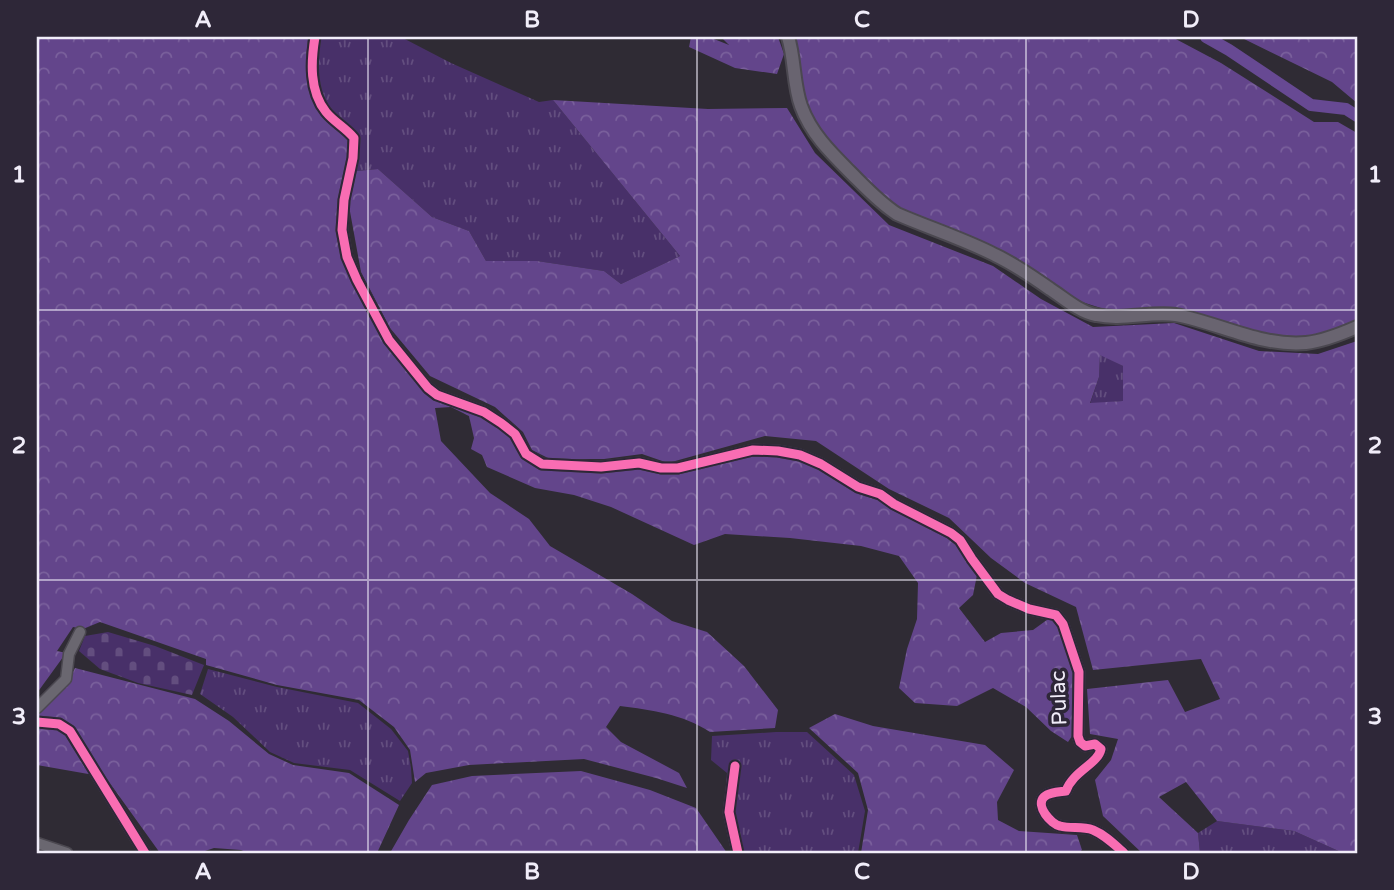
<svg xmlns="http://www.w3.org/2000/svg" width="1394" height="890" font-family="'Varela Round',sans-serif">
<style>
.grass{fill:url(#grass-tufts)}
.forest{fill:url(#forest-crowns);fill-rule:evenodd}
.cemetery{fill:url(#cemetery-stones)}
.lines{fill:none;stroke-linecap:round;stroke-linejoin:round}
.river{stroke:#674993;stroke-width:12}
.minor-casing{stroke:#4b4850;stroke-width:13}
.major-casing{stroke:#4b4850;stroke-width:16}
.minor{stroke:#6a6770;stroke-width:10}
.major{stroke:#696470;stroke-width:12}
.cycleway-casing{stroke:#2e2738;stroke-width:13}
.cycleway{stroke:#f96db3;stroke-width:9}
.grid{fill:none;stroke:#f1edf9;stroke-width:2;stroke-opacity:0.55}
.labels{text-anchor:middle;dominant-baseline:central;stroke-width:7;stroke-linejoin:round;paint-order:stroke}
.street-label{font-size:21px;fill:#f1edf9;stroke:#2e2738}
.neatline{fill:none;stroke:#f1edf9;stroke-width:2.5}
.grid-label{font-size:23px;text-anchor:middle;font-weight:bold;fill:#f1edf9}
</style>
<defs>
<pattern id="grass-tufts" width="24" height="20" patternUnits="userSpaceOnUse" patternTransform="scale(1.75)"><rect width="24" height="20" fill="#483069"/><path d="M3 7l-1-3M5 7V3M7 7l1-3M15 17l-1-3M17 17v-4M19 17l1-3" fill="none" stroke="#634e7f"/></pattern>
<pattern id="forest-crowns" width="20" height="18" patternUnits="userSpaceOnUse" patternTransform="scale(1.75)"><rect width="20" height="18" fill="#63458b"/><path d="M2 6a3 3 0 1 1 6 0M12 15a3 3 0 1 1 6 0" fill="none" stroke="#7a609c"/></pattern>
<pattern id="cemetery-stones" width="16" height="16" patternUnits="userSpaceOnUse" patternTransform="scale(1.75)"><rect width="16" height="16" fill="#483069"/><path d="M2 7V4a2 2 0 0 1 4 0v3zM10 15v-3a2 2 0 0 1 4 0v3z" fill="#634e7f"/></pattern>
</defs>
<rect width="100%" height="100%" fill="#2f2b34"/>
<path class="grass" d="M308 37H401L451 63 539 102 553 100 680 256 621 284 604 271 537 261H486L469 231 432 217 378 169 356 171 309 80 306 61Z
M1100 354 1123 366V401L1090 404 1099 377Z
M208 669 277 687 358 703 391 729 408 751 411 768 412 783 400 801 350 770 294 763 270 752 233 717 200 694Z
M776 732H807L854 775 865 811 858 853H740L727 832 724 808 727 773 711 760 712 736Z
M1217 821 1294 831 1343 853H1200L1198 833Z"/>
<path class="forest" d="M37 37H308L306 61 309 80 340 129 350 141 351 146 342 199 347 267 419 383 483 415 513 437 526 459 542 469H568L594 472 637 469 667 473 754 455 778 454 801 459 879 498 887 506 954 539 977 575 973 595 959 608 985 642 1001 633 1033 630 1051 617 1058 625 1073 673 1072 736 1068 742 1051 731 1026 707 993 688 957 706 915 703 899 688 907 649 917 619 918 583 899 556 861 546 790 538 725 534 694 545 611 507 574 495 535 488 487 467 482 455 471 449 474 438 469 416 451 407 435 408 441 441 490 493 529 519 550 546 632 594 672 621 707 632 744 666 778 710 775 728 710 732C683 714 651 710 620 706L606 727 621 742 679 773 687 788 656 778 584 759 469 765 426 773 415 782 410 750 394 727 359 700 277 685 206 665V659L100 622 83 629 73 627 57 651 66 653 37 693Z
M691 37H709L729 45 721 37H778L784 54 777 74 735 68 689 47Z
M795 37H1172L1221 63 1314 122H1338L1357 133V321L1340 328 1308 336 1287 338 1267 335 1175 308 1124 311 1104 309 1082 302 999 250 899 209 824 138 803 97 799 53Z
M1240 37H1357V103L1332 82Z
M553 100 708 109 787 108 815 153 889 225 993 266 1041 299 1093 327 1174 323 1259 351 1318 354 1357 341V853H1343L1294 831 1217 821 1186 782 1159 797 1198 833 1200 853H1142L1103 816 1095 780 1111 760 1118 739 1090 734 1087 689 1168 680 1185 712 1220 699 1201 659 1093 670 1076 607 1025 583 991 558 949 518 889 489 816 441 765 436 668 463 642 454 604 459H550L532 450 523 432 495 407 430 376 390 328 361 272 349 206 356 171 378 169 432 217 469 231 486 261H537L604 271 621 284 680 256ZM1100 355 1123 366V401L1090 403 1099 377Z
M75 668 195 699 229 721 269 754 293 765 349 773 399 805 377 853H248L241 850 214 848 199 853H160L71 729 39 721 37 713 68 682Z
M835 714 873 726 985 745 1014 770 997 802 998 820 1019 831 1077 835 1082 850 1078 853H861L868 810 858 773 809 728Z
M37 725H52L67 732 94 775 37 765Z
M581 771 650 790 696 808 727 853H390L409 820 432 785 472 776Z"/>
<path class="cemetery" d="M108 632 155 646 204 665 192 695 138 683 100 669 79 651 85 636Z"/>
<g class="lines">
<path class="river" d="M1206 37 1229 50 1311 105 1346 109 1357 116"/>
<defs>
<path id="minor" d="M315 37C311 61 309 91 326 112 334 122 346 128 354 138L353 158 344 200 343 216 342 230 347 257 357 280 389 340 428 388 437 395 484 412 501 423 515 434 526 454 542 464 601 467 639 463 661 468H678L753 450 778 451 800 455 821 464 858 487 880 494 894 504 951 533 960 540 972 559 998 594 1008 600 1029 609 1056 615 1063 624 1079 672 1078 736 1080 742 1085 746 1095 744 1101 749C1098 764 1073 771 1066 791 1059 792 1049 792 1044 797 1035 806 1051 824 1060 826 1071 829 1082 826 1093 830 1105 835 1114 844 1124 853
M37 708 66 679 69 654 80 632
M37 722 59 724 70 731 145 853
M735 766 729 812 738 853
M37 843 67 853"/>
<path id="major" d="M788 37C795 59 793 84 801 106 811 134 832 154 852 174 867 189 880 203 897 214 929 228 964 239 995 255 1014 264 1033 277 1050 289 1064 298 1079 312 1096 315 1123 321 1150 311 1176 315 1219 323 1261 347 1306 343 1324 341 1341 334 1357 327"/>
</defs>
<use href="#minor" class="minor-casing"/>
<use href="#major" class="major-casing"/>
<use href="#minor" class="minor"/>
<use href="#major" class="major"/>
<defs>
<path id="cycleway" d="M315 37C311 61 309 91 326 112 334 122 346 128 354 138L353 158 344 200 343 216 342 230 347 257 357 280 389 340 428 388 437 395 484 412 501 423 515 434 526 454 542 464 601 467 639 463 661 468H678L753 450 778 451 800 455 821 464 858 487 880 494 894 504 951 533 960 540 972 559 998 594 1008 600 1029 609 1056 615 1063 624 1079 672 1078 736 1080 742 1085 746 1095 744 1101 749C1098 764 1073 771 1066 791 1059 792 1049 792 1044 797 1035 806 1051 824 1060 826 1071 829 1082 826 1093 830 1105 835 1114 844 1124 853
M37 722 59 724 70 731 145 853
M735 766 729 812 738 853"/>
</defs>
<use href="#cycleway" class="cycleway-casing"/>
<use href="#cycleway" class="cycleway"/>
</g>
<path class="grid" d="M368 37V853M697 37V853M1026 37V853M37 310H1357M37 580H1357"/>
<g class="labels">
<g class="street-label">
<text transform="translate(1059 698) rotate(-92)">Pulac</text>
</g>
</g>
<rect width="1394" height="890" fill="none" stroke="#2e2738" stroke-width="77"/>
<rect x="38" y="38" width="1318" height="814" class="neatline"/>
<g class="grid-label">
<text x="203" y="27">A</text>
<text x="532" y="27">B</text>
<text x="862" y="27">C</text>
<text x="1191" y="27">D</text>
<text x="19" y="182">1</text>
<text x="1375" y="182">1</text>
<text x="19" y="453">2</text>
<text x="1375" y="453">2</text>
<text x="19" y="724">3</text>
<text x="1375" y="724">3</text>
<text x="203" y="879">A</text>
<text x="532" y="879">B</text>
<text x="862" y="879">C</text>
<text x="1191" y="879">D</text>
</g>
</svg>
